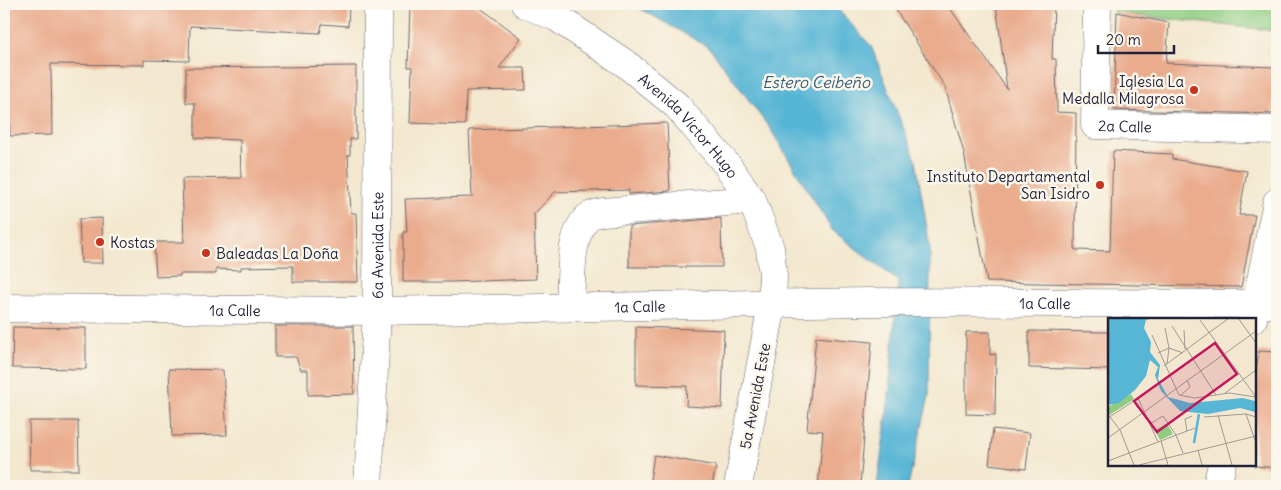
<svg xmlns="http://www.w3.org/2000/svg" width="1281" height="490" font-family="Delius,sans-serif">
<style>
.green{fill:#8ecc82;stroke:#58775e}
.water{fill:#57b5d5;stroke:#3c6c88}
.building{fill:#eaac8d}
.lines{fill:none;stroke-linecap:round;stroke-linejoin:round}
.minor-casing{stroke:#6b676f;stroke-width:29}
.minor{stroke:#fff;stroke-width:28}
.poi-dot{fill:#c8321e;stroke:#fbf7ec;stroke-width:2}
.labels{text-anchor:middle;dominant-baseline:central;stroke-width:5;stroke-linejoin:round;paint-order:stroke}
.poi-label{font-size:15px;fill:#22223b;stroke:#fbf7ec;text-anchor:end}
.street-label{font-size:15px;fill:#22223b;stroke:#fbf7ec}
.water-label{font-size:16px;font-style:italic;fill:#375d79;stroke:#fbf7ec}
.inset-river{fill:none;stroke:#57b5d5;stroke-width:2.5}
.inset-road{fill:none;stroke:#9f9994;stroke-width:1}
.view{fill:#c2185b;fill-opacity:0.15;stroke:#c2185b;stroke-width:2.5}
.inset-edge{fill:none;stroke:#22223b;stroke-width:2.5}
</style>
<rect width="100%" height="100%" fill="#fbf7ec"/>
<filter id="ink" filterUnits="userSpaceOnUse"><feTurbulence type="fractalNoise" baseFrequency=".02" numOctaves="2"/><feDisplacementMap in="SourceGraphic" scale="10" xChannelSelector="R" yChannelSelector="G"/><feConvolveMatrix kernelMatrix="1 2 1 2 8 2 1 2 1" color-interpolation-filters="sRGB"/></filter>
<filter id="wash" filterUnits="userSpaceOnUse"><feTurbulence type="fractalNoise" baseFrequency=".0096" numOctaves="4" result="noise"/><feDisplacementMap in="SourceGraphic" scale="20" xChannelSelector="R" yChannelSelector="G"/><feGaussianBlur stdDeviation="1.12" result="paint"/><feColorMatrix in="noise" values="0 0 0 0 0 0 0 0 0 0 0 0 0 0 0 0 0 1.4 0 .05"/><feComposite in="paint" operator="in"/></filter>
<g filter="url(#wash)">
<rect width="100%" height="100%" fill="#f3e8cf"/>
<path class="green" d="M1114 4H1277V31L1114 13Z"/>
<path class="water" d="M632 4H833L871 46 916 160 930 248 929 396 908 486H877L888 406 898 281 832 230 771 130 710 48Z"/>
<g id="blocks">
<path class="building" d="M7 4H332L349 5 348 26 322 24 320 33 190 26 189 61 144 60V65L51 64 52 135 10 136 9 88H7Z
M410 4H475L521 38 499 68H525L526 90 466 91 465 125 410 123 412 67H408Z
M892 4H947L1007 89 996 4H1054L1052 59H1056L1057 112 1076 113 1075 250 1110 251 1113 151 1172 154V159L1247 171 1239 215H1255L1241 287 987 282 964 153 945 87Z
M1117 12 1169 23 1166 63 1275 67 1273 114 1114 110Z
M356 66V139H350V155H348L351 213H356L358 282H293V266L241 267V270L216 269V274H180V276L156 277 154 242H184L182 179 241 178 240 140 195 138V103H186V68Z
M667 123 670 191 629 194V190L555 192 534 214 536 279 452 282H403V232H407L405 199 472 197 469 130Z
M102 218 103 263H81L79 219Z
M721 218 722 267H629V226Z
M275 326H353L354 394 308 395V370H301L296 357H275Z
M13 327 86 328V369L12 368Z
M636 327 724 330 722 408 686 406 687 386 636 385Z
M1029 331 1110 332V370L1029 368Z
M966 332H990V355L996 354 995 415 966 414Z
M816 337 872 342 860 486H818L823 431 807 430Z
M1259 351 1277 352V468L1255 466V375Z
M169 369 223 370 227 435 172 436Z
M29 421H78L79 470H30Z
M993 429 1030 433 1026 469 989 464Z
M654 455 716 466 712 486H649Z"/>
</g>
</g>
<g filter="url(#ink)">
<use href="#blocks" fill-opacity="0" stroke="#6b676f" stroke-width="1"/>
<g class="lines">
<defs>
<g id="minor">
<path id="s1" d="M525 4 556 17 626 64 677 106 727 165 752 200 770 248 773 276 772 305 738 486"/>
<path id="s2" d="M1097 4 1095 125 1277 130"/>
<path d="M570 307C572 282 568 235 588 217 592 214 598 213 603 212L752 200"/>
<path id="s3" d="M4 308 377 311 867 302 1277 304"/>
<path d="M1253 319 1277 202"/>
<path id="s4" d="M368 486 377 311 378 4"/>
<path d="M1217 486 1222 464"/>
</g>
</defs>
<use href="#minor" class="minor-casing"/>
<use href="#minor" class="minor"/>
</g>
</g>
<g class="poi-dot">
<circle cx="1194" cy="90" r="5"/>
<circle cx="1100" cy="185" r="5"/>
<circle cx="100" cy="242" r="5"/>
<circle cx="206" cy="253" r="5"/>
</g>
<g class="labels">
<g class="poi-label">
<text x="1184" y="81">Iglesia La<tspan x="1184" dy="17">Medalla Milagrosa</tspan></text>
<text x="1090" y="176">Instituto Departamental<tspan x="1090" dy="17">San Isidro</tspan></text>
<text x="110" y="242" text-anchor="start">Kostas</text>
<text x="216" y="253" text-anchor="start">Baleadas La Doña</text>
</g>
<g class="street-label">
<text stroke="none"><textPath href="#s2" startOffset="151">2a Calle</textPath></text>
<text stroke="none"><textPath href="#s1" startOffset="206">Avenida Víctor Hugo</textPath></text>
<text stroke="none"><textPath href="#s4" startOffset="241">6a Avenida Este</textPath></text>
<text stroke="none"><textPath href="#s3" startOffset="1041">1a Calle</textPath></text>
<text stroke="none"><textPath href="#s3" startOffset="636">1a Calle</textPath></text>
<text stroke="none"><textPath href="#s3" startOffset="231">1a Calle</textPath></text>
<text transform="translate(755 396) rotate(-79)">5a Avenida Este</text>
</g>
<g class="water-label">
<text x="816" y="82">Estero Ceibeño</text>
</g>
</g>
<g transform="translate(1108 318)">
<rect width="148" height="148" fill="#f3e8cf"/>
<path d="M23 76 26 81 0 98V89ZM59 106 65 116 52 122 47 112Z" fill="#8ecc82"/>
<path d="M0 0H44L38 2 36 10 43 24 42 34 52 47 50 61 60 79 82 85 135 80 147 83V94L132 90 100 96 72 93 53 73 47 57 50 49 42 42 38 58 27 72 11 85 0 87Z" fill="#57b5d5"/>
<path class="inset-river" d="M86 125 91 96"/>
<path class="inset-road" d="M130 0 148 25M92 2 148 79M64 8 108 77M57 10 61 30 59 46M76 12 77 31M44 17 71 77 87 80 121 75 148 79M50 35 61 30 75 35M56 48 121 0M117 75 148 52M73 77 82 69 79 62M30 80 50 124M138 96 148 125M110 97 124 147M2 99 12 112 26 147M96 99 138 96 148 99M0 100 39 74M42 106 55 98 68 117 75 135M79 113 77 101 84 98M0 120 148 13M53 123 60 147M90 132 94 147M0 143 87 110M31 147 148 118"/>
<path class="view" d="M107 25 129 56 49 114 26 83Z"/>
<rect width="148" height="148" class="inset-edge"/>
</g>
<rect width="1281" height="490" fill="none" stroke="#fbf7ec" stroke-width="20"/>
<path d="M1098 45v8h76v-8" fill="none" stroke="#22223b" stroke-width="2.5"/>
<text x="1106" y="45" font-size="15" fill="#22223b" stroke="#fbf7ec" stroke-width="4" paint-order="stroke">20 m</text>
</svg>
